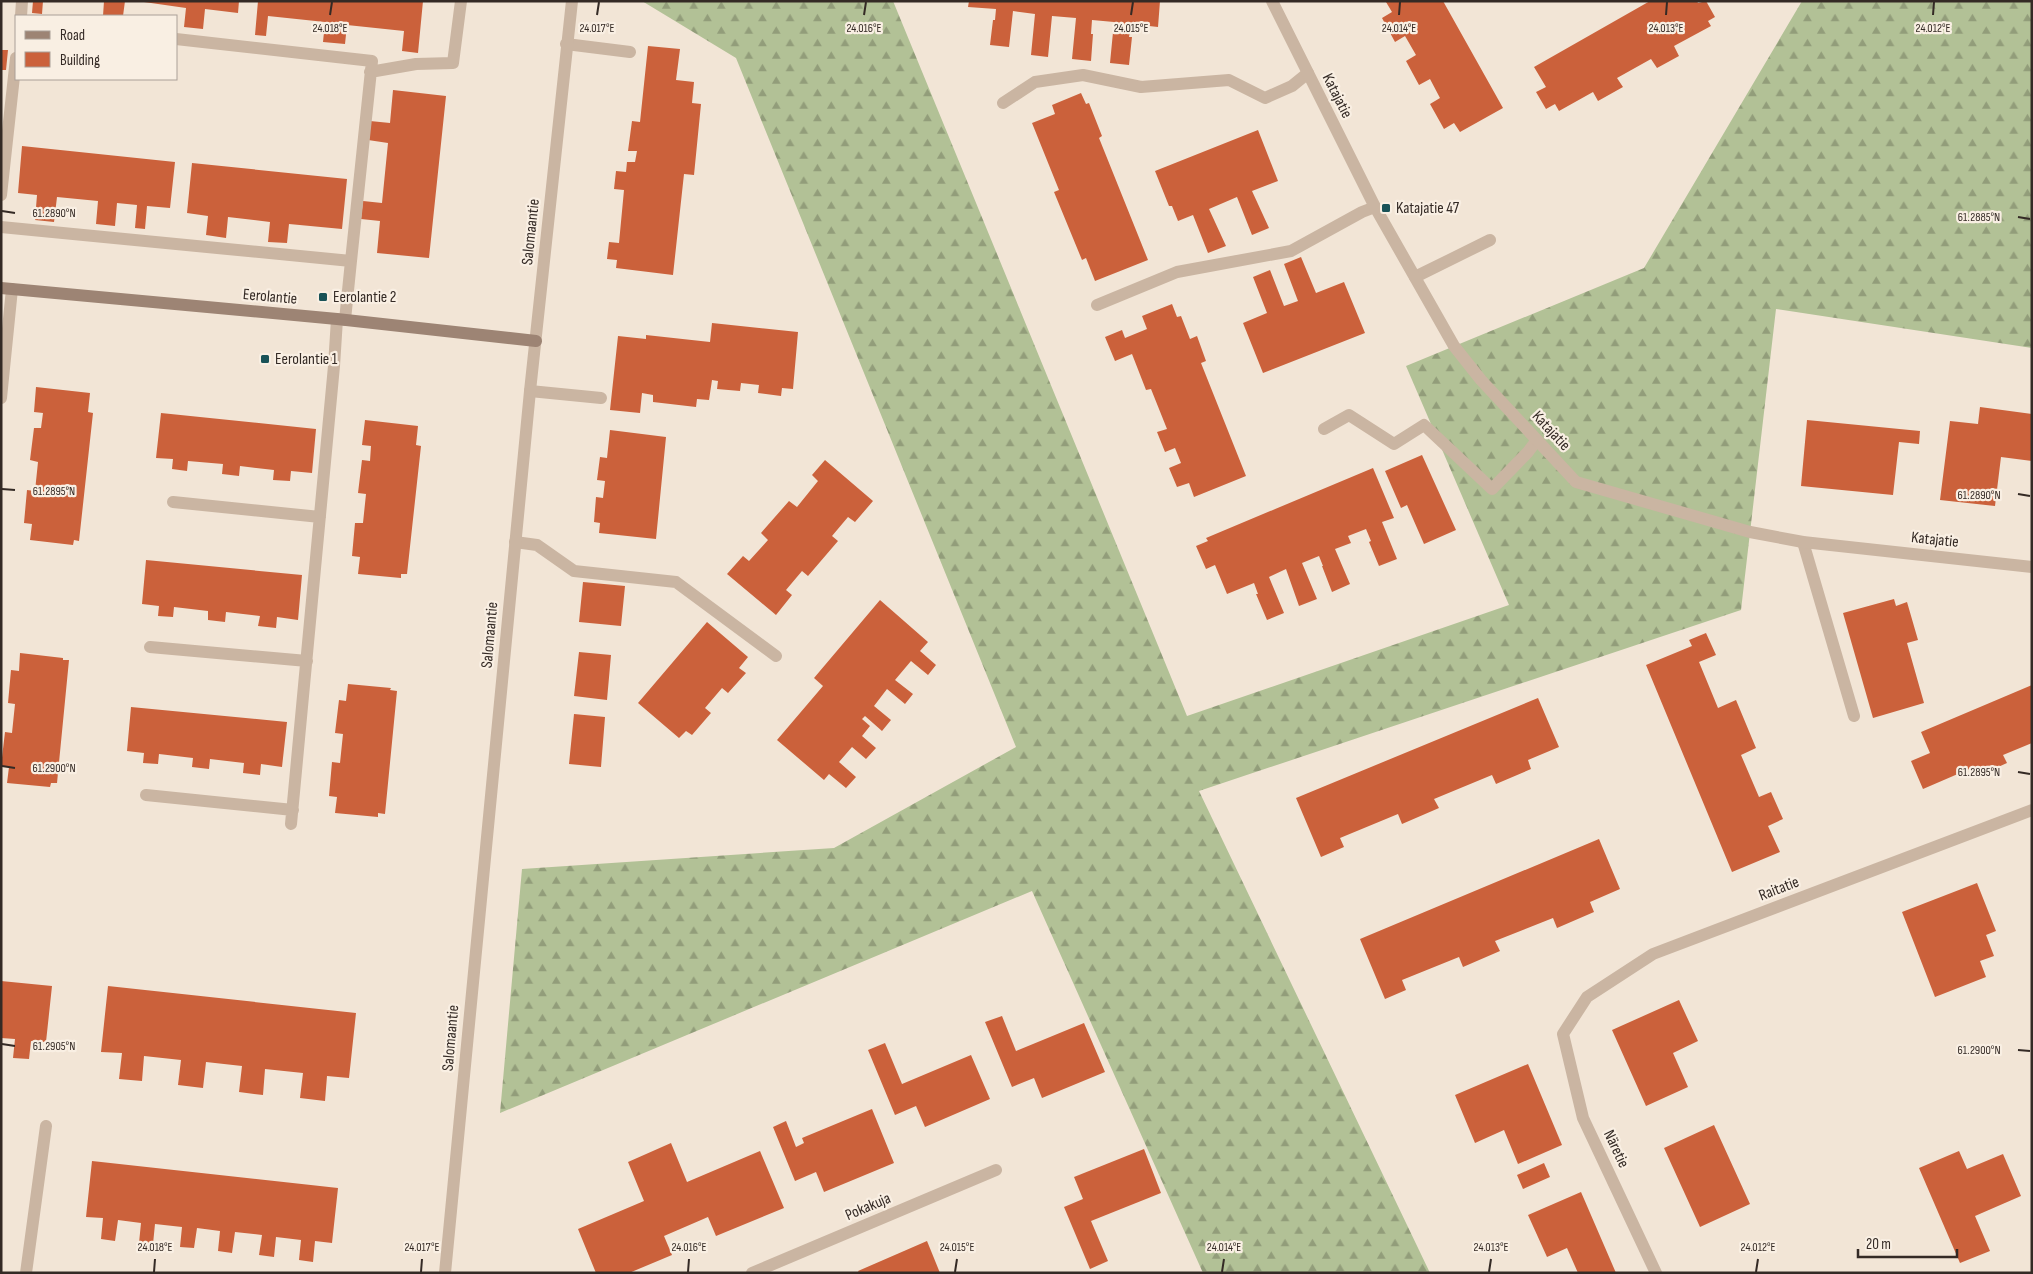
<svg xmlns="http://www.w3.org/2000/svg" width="2033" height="1274" font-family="'Sofia Sans Condensed',sans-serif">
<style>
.forest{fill:url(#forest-firs)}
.building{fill:#cb613b}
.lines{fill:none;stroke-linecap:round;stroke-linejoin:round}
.lane{stroke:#cab5a2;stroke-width:12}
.street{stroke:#cab5a2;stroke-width:12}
.secondary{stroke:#9d8474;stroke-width:12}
.ticks{fill:none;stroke:#342a25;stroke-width:2}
.poi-dot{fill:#195257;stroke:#f9efe3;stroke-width:2}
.labels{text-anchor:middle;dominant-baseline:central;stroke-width:4.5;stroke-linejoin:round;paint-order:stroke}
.street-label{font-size:16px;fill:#342a25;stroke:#f9efe3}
.poi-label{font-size:16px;fill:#342a25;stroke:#f9efe3;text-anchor:start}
.ticks-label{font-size:12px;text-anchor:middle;fill:#342a25;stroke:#f9efe3;stroke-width:4.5;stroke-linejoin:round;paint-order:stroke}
</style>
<defs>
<pattern id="forest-firs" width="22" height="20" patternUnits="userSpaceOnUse" patternTransform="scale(1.25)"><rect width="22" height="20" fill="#b2c196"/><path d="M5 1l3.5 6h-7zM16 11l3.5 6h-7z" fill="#929d7a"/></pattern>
</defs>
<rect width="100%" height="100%" fill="#f2e5d6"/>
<path class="forest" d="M642 1H893L1187 716 1509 605 1406 366 1644 268 1802 1H2032V348L1776 309 1741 610 1199 791 1430 1273H1203L1032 891 500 1113 522 869 834 848 1016 747 736 58Z"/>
<path class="building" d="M33 1H43L42 14 32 13Z
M104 1H125L123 16H103Z
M137 1H239L238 13 205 9 203 29 184 27 186 8Z
M258 1H423L418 53 402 51 404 31 347 25 345 44 323 42 325 22 268 16 266 36 255 35Z
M969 1H1160L1158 27 1131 24 1129 37H1132L1129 65 1110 63 1114 22 1092 20 1091 34H1093L1091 61 1072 59 1076 18 1052 16 1048 57 1031 55 1035 14 1013 11 1009 47 990 45 993 20H995L996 9 968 7Z
M1388 1H1443L1503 108 1460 132 1454 123 1444 129 1430 104 1440 98 1430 79 1419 85 1406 61 1416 55 1405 36 1395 42 1382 18 1392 12 1386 2Z
M1650 1H1697L1698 3 1706 1 1715 17 1708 21 1711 26 1674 46 1679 56 1657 68 1651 59 1617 78 1623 87 1598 101 1593 92 1559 111 1555 104 1546 109 1536 92 1546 87 1534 67Z
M648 46 680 49 676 80 694 82 692 103 701 104 694 175 684 174 673 275 616 268 617 260 607 259 609 242 619 243 624 190 614 189 616 171 626 172 627 162H635L637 151H628L632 121 640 122Z
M1 50H8L6 70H1Z
M393 90 446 96 429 258 377 253 380 221 361 219 363 201 382 203 388 143 368 140 370 121 390 123Z
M1081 93 1086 104 1089 103 1102 136 1099 138 1148 260 1095 281 1086 258 1082 260 1054 192 1059 190 1032 123 1055 114 1052 105Z
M1258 130 1278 181 1252 191 1269 228 1252 235 1237 197 1209 209 1226 246 1208 253 1193 215 1178 221 1172 206H1169L1155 171Z
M22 146 175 162 170 208 147 206 145 229 135 228 137 205 117 203 115 226 96 224 98 201 57 197 54 222 35 220 37 195 18 193Z
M192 163 347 179 342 229 289 224 287 243 268 242 270 222 228 217 226 238 206 235 208 216 187 213Z
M1301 257 1316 293 1344 282 1365 333 1263 373 1243 323 1267 313 1253 277 1270 270 1284 306 1298 301 1284 264Z
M1172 304 1177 317 1181 316 1190 339 1197 336 1206 361 1201 363 1246 476 1194 497 1189 483 1177 487 1169 468 1181 463 1175 448 1165 452 1157 432 1167 429 1151 389 1146 390 1132 354 1115 361 1105 337 1122 330 1125 338 1147 329 1142 316Z
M712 323 798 332 793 389 782 388 781 396 758 393 759 385 741 383 740 391 717 389 718 381 712 380 709 400 697 399 696 407 653 402V395L642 393 640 413 610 410 618 336 646 339V335L710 342Z
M36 387 90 393 88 412 93 413 79 541 74 540 73 545 30 540 32 524 24 523 27 490 35 491 38 462 30 460 34 428H41L43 413 34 412Z
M1980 407 2032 414V461L2001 457 1995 506 1940 500 1950 421 1978 424Z
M161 413 316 429 312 473 291 471 290 481 273 480 274 470 240 466 239 476 222 474 223 464 188 461 187 471 172 469 173 459 156 458Z
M365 420 418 426 416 445 421 446 407 574H401V578L358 574 360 557 352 556 355 523H363L366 494 358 493 362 460 370 461 371 446 362 445Z
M1807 420 1920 431 1919 444 1899 442 1893 495 1801 486Z
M610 430 666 437 656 539 599 533 600 523 594 522 596 497 603 498 605 481 597 480 600 457 607 458Z
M1422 455 1456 530 1424 544 1407 505 1401 508 1385 471Z
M825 460 873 501 855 522 848 517 832 536 838 541 808 576 802 571 786 590 792 595 776 615 727 574 743 556 749 561 768 540 761 533 789 501 797 507 818 481 812 475Z
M1373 468 1394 518 1382 522 1397 559 1379 566 1369 542 1371 541 1366 529 1348 536 1351 543 1335 549 1350 584 1332 592 1322 566H1323L1319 556 1302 563 1317 599 1299 606 1286 569 1269 577 1284 613 1267 620 1256 594H1258L1254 583 1227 594 1215 565 1206 569 1196 546 1208 541 1206 538Z
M146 560 302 575 298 620 277 617 276 628 258 626 260 616 226 612 225 622 208 620V611L174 607 173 617 158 616 159 606 142 604Z
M583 582 625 586 621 626 579 622Z
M1894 599 1896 606 1907 602 1918 640 1907 643 1924 703 1873 718 1843 613Z
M880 600 928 642 920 651 936 665 928 675 911 661 895 680 913 694 905 704 887 689 874 706 891 720 882 731 865 716 862 719 870 726 862 736 876 748 866 759 852 747 839 762 856 777 846 788 829 774 824 780 777 740 823 686 814 678Z
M707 622 748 657 739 668 746 673 728 693 722 688 705 708 711 713 692 735 686 731 679 738 638 703Z
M1706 633 1716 655 1699 662 1718 708 1736 700 1756 748 1741 755 1759 797 1771 792 1783 819 1768 826 1780 852 1732 872 1646 665 1692 646 1689 640Z
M579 652 611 655 607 700 574 696Z
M20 653 63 658V660H69L57 783H51L50 787 7 783 9 767 1 766 5 732 12 733 15 704 8 703 11 670 19 671Z
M348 684 391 688 390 690 397 691 385 814 378 813V817L335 813 337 797 329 796 332 762 340 763 343 734 335 733 339 700 346 701Z
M2032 685V743L2003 755 2007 763 1978 776 1974 767 1923 789 1911 761 1930 753 1921 732Z
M1538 698 1559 747 1528 760 1531 769 1496 784 1492 775 1434 799 1439 808 1402 824 1398 814 1340 838 1344 847 1321 857 1296 798Z
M131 707 287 722 282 767 261 764 260 775 243 773 244 763 210 759 209 769 192 767 193 758 159 754 158 764 143 763 144 753 127 751Z
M574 714 605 717 601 767 569 764Z
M1599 839 1620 889 1590 902 1594 912 1557 928 1553 918 1495 941 1500 951 1463 967 1459 957 1402 980 1406 990 1385 999 1360 939Z
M1977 883 1996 931 1986 935 1994 956 1980 961 1986 977 1935 997 1902 912Z
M1 981 52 986 46 1042 31 1041 29 1059 13 1058 15 1039 1 1038Z
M108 986 356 1013 349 1078 327 1076 325 1101 300 1098 303 1073 265 1069 263 1095 239 1092 242 1066 206 1062 203 1088 178 1085 181 1060 144 1056 142 1081 119 1079 122 1053 101 1052Z
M1679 1000 1698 1041 1673 1053 1688 1087 1646 1106 1612 1030Z
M1002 1016 1016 1051 1084 1023 1105 1072 1042 1098 1034 1078 1012 1087 985 1022Z
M885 1043 902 1084 971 1055 990 1099 925 1127 916 1106 895 1115 868 1050Z
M1528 1064 1562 1145 1518 1164 1504 1130 1475 1143 1455 1095Z
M872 1109 894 1163 824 1192 816 1172 795 1181 773 1127 786 1121 796 1147 804 1143 802 1138Z
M1714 1125 1750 1204 1700 1227 1664 1148Z
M671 1143 687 1182 760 1151 784 1208 716 1236 708 1217 664 1236 672 1255 629 1273H596L578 1229 644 1201 628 1162Z
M1144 1149 1161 1193 1091 1221 1108 1261 1090 1269 1064 1207 1083 1199 1074 1177Z
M1959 1151 1967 1169 2003 1154 2021 1196 1975 1216 1990 1251 1960 1263 1919 1168Z
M92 1161 338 1188 332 1243 315 1241 313 1262 299 1260 301 1240 276 1237 274 1257 259 1255 262 1235 235 1232 232 1253 218 1251 220 1231 197 1228 194 1248 180 1247 182 1227 155 1224 153 1244 139 1243 141 1223 118 1220 115 1241 101 1239 103 1218 86 1217Z
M1544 1163 1550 1177 1523 1189 1517 1175Z
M1581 1192 1616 1273H1578L1567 1248 1547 1257 1528 1215Z
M927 1241 940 1273H859L858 1271Z"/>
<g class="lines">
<path class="lane" d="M21 16 22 1
M566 44 630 52
M370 72 416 64 453 63 461 1
M1003 103 1035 82 1083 75 1141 87 1229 80 1265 98 1292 86 1308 73
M1 195 16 58
M1 227 351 261 372 61 176 39
M1415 277 1490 240
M1097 305 1177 272 1291 251 1362 212 1375 207
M345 320 351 261
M530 391 601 398
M1 398 12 289
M1324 429 1349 415 1394 444 1424 425 1492 489 1528 452 1537 440
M173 502 320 517
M515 542 537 545 574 571 676 582 776 656
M1803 542 1854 716
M150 647 307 661
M146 795 293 810
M291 824 334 366 337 319
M26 1273 46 1126"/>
<path class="street" d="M1272 1 1375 207 1454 346 1481 380 1576 482 1750 532 1803 542 2032 567
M445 1273 530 391 572 1
M752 1273 996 1170
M1656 1273 1583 1118 1563 1034 1587 997 1653 954 2032 810"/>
<path class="secondary" d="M1 288 337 319 536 341"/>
</g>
<path class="ticks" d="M330 15 332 2M597 15 599 2M864 15 866 2M1131 15 1133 2M1399 15 1400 2M1666 15 1667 2M1933 15 1934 2M2 211 15 213M2018 217 2030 219M2 489 15 490M2018 494 2030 496M2 766 15 768M2018 772 2030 774M2 1044 15 1046M2018 1050 2030 1051M154 1272 155 1259M421 1272 422 1259M688 1272 689 1259M955 1272 957 1259M1222 1272 1224 1259M1489 1272 1491 1259M1756 1272 1758 1259"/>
<g class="poi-dot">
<rect x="1381" y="203" width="10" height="10" rx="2.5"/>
<rect x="318" y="292" width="10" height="10" rx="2.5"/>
<rect x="260" y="354" width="10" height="10" rx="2.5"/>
</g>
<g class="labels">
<g class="street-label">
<text transform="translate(1337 96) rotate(63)">Katajatie</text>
<text transform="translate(531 232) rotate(-84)">Salomaantie</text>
<text transform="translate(270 297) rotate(5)">Eerolantie</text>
<text transform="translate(1551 431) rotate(47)">Katajatie</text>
<text transform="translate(1935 540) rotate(6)">Katajatie</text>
<text transform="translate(490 635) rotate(-85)">Salomaantie</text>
<text transform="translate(1779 889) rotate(-21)">Raitatie</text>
<text transform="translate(451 1038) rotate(-85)">Salomaantie</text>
<text transform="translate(1616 1149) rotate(65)">Näretie</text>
<text transform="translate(868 1207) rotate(-23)">Pokakuja</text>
</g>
<g class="poi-label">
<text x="1396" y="208">Katajatie 47</text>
<text x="333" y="297">Eerolantie 2</text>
<text x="275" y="359">Eerolantie 1</text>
</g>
</g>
<g class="ticks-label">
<text x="330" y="32">24.018°E</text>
<text x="597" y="32">24.017°E</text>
<text x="864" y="32">24.016°E</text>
<text x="1131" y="32">24.015°E</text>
<text x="1399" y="32">24.014°E</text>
<text x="1666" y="32">24.013°E</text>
<text x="1933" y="32">24.012°E</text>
<text x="54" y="217">61.2890°N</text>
<text x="1979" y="221">61.2885°N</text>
<text x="54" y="495">61.2895°N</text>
<text x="1979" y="499">61.2890°N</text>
<text x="54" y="772">61.2900°N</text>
<text x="1979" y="776">61.2895°N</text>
<text x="54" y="1050">61.2905°N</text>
<text x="1979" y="1054">61.2900°N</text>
<text x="155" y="1251">24.018°E</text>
<text x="422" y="1251">24.017°E</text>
<text x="689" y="1251">24.016°E</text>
<text x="957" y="1251">24.015°E</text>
<text x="1224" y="1251">24.014°E</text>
<text x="1491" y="1251">24.013°E</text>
<text x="1758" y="1251">24.012°E</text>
</g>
<rect width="2033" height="1274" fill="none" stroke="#342a25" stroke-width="5"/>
<rect x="15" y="15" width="162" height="65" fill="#f9efe3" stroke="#aaa097"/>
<rect x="25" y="31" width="25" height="8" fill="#9d8474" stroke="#aaa097"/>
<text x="60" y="40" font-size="15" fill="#342a25">Road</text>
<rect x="25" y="52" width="25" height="15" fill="#cb613b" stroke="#aaa097"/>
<text x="60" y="65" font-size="15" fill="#342a25">Building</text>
<path d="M1858 1249v8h99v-8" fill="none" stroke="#342a25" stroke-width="2.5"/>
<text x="1866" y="1249" font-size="15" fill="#342a25" stroke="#f9efe3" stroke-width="4" paint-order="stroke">20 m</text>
</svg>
